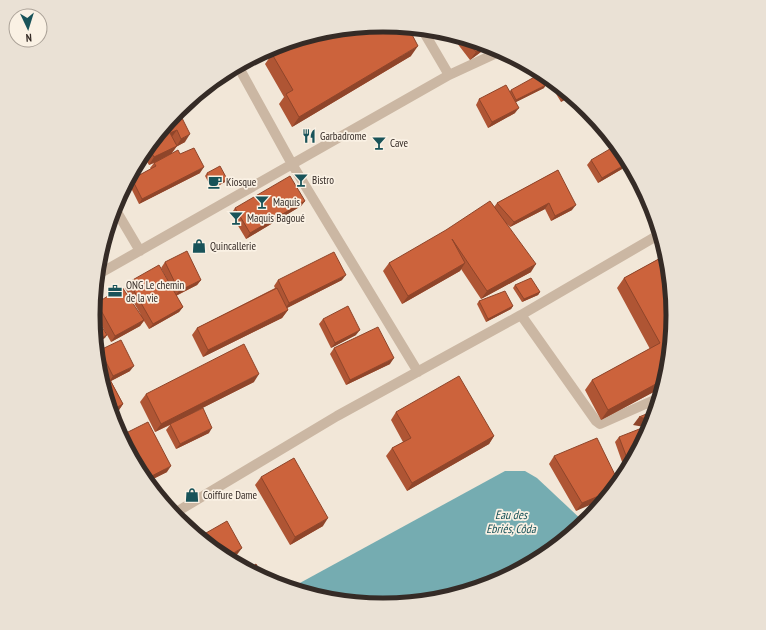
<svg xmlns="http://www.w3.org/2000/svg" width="766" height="630" font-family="'PT Sans Narrow',sans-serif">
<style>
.water{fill:#75acb1}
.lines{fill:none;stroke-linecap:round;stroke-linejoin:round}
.minor{stroke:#cbb7a3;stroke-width:10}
.wall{fill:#af5534}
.shaded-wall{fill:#8f452a}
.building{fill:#cc633c;stroke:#8f452a}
.labels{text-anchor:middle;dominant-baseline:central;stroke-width:3.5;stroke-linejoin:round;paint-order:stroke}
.poi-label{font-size:11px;fill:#352b26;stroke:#faf1e4;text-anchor:start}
.water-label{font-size:12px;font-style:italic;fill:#195359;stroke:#faf1e4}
.rim{fill:none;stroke:#352b26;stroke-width:5}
</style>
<rect width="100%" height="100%" fill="#f2e7d8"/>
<path class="water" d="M505 471H525L537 478 585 523 544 556 494 583 439 599 383 605 326 599 294 589 298 584Z"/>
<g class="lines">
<path class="minor" d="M422 29 449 75
M238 66 292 164 418 372
M114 207 140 251
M97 275 449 75 501 51
M659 398 600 424 596 421 521 315 660 234
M173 514 337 416 521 315"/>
</g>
<path class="wall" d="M450 34 489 46 470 60Z
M272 54 411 56 292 127 279 104 284 97 265 64Z
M544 74 571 96 561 102Z
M544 88 516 102 515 113 488 128 476 105 479 99 510 91 511 90Z
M178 110 185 142 177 146 171 154H180L200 173 139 204 129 184 132 179 151 169 150 168 154 163 149 165 142 154Z
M617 146 624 154 626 158 624 159Z
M591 160 622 169 598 183 587 165Z
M558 170 572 210 551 221 545 209 510 227 507 224 531 272 481 299 461 269 460 271 402 304 383 271 389 263 494 207 497 203Z
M207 173 225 182 212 189 205 176Z
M305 201 301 206 246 239 231 214 235 208Z
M666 255 667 372 663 387 601 420 585 390 592 380 650 349 617 288 624 278Z
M165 262 201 280 197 285 176 296 183 307 179 312 149 329 144 321 140 326 111 342 93 310 94 307 97 303 141 315 125 288 129 282 167 279 161 268Z
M278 280H342L287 308 288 310 282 318 203 357 192 335 197 328 275 288 274 286Z
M515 285 540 292 538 295 522 302 513 288Z
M479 301 513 306 511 309 486 322 477 304Z
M323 319 356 335 331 348 319 324Z
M334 348 390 364 346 385 330 354Z
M100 350 130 371 111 381 123 404 119 410 108 378 97 358V355Z
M254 382 194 412 209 433 176 449 166 430 170 425 155 432 140 402 146 394Z
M396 412 494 436 489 444 407 491 386 456 392 448 403 442 391 420Z
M124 434 167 472 147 482 142 476 121 438Z
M619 437H645L626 473 615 442Z
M554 456 619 483 576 511 549 464Z
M261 477 323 526 290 545 255 485Z"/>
<path class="shaded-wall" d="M486 45 489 46 470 60 476 52Z
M418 46 411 56 292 127 299 117Z
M546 85 544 88 514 103 516 100Z
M568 93 571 96 561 102 566 94Z
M519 108 515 113 488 128 492 122Z
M177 130 171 138 170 133Z
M190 134 185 142 176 147 181 139Z
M177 146 171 154 149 165 154 157Z
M141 160 135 167V168L138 161Z
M626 164 622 169 598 183 602 178Z
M204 167 200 173 139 204 142 199Z
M227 179 225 182 212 189 214 186Z
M305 201 301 206 246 239 250 233Z
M549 203 545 209 510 227 514 222Z
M576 205 572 210 551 221 555 216Z
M465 263 460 271 402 304 408 296Z
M536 264 531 272 481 299 487 291Z
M346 275 342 280 285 309 289 303Z
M201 280 197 285 175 296 179 291Z
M540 292 538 295 522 302 524 299Z
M513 306 511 309 486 322 488 319Z
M183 307 179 312 149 329 153 324Z
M288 310 282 318 203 357 208 350Z
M144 320 140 326 111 342 115 336Z
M360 330 356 335 331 348 335 343Z
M107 335 105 338 96 343V341Z
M394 358 390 364 346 385 350 380Z
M134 366 130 371 109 382 113 376Z
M259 374 254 382 155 432 161 424Z
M665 379 663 387 601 420 608 410Z
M123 404 119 410 111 414 110 411Z
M639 417 653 420 650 428 633 425Z
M212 428 209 433 176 449 180 444Z
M494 436 489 444 407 491 412 483Z
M171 466 167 472 147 482 145 480 146 479Z
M613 490 606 498 576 511 582 503Z
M328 518 323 526 290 545 295 537Z
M242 548 236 556 230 560 225 558Z"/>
<path class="building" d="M383 25 408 27 418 46 299 117 286 94 293 90 272 54 303 38 327 31Z
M465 38 486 45 476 52Z
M540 74 546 85 516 100 511 90Z
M506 85 519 108 492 122 479 99Z
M563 90 568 93 566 94Z
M178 110 190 134 181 139 177 130 170 133 177 146 154 157 148 146Z
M615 146 626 164 602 178 591 160Z
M194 148 204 167 142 199 132 179 156 166 154 163 178 150 180 154Z
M220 166 227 179 214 186 207 173Z
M558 170 576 205 555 216 549 203 514 222 497 203Z
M290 176 305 201 250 233 235 208Z
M490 201 536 264 487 291 452 239 465 263 408 296 389 263 446 230Z
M187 251 201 280 179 291 165 262Z
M334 252 346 275 289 303 278 280Z
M666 255 667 259 673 315 667 372 665 379 608 410 592 380 660 343 624 278Z
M159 265 183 307 153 324 129 282Z
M531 278 540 292 524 299 515 285Z
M122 287 144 320 115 336 97 303Z
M277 288 288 310 208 350 197 328Z
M505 291 513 306 488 319 479 301Z
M348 306 360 330 335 343 323 319Z
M99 322 107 335 96 341 94 325Z
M378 327 394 358 350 380 334 348Z
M121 340 134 366 113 376 100 350Z
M244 344 259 374 161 424 146 394Z
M459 376 494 436 412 483 392 448 411 438 396 412Z
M109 378 123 404 110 411 102 381Z
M203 408 212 428 180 444 170 424Z
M656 410 653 420 639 417Z
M148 422 171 466 146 479 124 434Z
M642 428 645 437 630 466 619 437Z
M597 438 619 483 613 490 582 503 554 456Z
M294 458 328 518 295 537 261 477Z
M227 521 242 548 225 558 222 556 199 537Z
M256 564 264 579 247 570Z"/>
<defs>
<symbol id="restaurant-bare" viewBox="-9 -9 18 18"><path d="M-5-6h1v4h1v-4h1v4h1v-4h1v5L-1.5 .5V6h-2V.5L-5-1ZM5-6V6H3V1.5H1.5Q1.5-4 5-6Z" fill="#195359" stroke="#faf1e4" stroke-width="2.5" paint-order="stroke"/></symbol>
<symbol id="bar-bare" viewBox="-9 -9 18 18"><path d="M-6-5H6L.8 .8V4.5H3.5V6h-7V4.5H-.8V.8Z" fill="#195359" stroke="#faf1e4" stroke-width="2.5" paint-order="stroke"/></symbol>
<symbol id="cafe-bare" viewBox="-9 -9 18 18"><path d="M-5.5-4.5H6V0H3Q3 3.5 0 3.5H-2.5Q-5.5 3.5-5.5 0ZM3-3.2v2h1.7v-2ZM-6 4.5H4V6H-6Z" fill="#195359" stroke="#faf1e4" stroke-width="2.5" paint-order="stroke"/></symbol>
<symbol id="shop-bare" viewBox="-9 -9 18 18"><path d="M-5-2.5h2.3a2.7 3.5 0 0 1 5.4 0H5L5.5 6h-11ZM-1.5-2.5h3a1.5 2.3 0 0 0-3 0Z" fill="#195359" stroke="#faf1e4" stroke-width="2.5" paint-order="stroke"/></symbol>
<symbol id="office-bare" viewBox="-9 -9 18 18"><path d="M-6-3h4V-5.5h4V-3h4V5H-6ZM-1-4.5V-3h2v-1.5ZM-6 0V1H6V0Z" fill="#195359" stroke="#faf1e4" stroke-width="2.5" paint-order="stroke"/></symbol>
</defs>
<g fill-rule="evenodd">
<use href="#restaurant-bare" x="299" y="126" width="20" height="20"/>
<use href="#bar-bare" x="369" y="133" width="20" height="20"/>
<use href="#bar-bare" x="291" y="170" width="20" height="20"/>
<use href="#cafe-bare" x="205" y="172" width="20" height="20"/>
<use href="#bar-bare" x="252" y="192" width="20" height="20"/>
<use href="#bar-bare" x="226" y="208" width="20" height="20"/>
<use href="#shop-bare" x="189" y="236" width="20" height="20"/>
<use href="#office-bare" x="105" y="281" width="20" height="20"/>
<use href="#shop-bare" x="182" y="485" width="20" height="20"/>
</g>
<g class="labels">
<g class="poi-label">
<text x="320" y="136">Garbadrome</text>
<text x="390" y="143">Cave</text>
<text x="312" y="180">Bistro</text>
<text x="226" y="182">Kiosque</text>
<text x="273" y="202">Maquis</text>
<text x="247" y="218">Maquis Bagoué</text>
<text x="210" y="246">Quincallerie</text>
<text x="126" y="285">ONG Le chemin<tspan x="126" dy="13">de la vie</tspan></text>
<text x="203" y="495">Coiffure Dame</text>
</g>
<g class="water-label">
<text x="511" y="514">Eau des<tspan x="511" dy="14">Ebriés, Côda</tspan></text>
</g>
</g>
<path d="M0 0H766V630H0ZM100 315a283 283 0 1 1 566 0a283 283 0 1 1-566 0Z" fill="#eae1d5" fill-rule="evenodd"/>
<path class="rim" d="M100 315a283 283 0 1 1 566 0a283 283 0 1 1-566 0Z"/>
<g transform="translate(28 28) rotate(176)"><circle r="19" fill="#faf1e4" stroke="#aba298"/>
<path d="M0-3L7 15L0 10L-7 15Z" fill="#195359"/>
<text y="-6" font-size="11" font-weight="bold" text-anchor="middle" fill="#352b26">N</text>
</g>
</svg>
